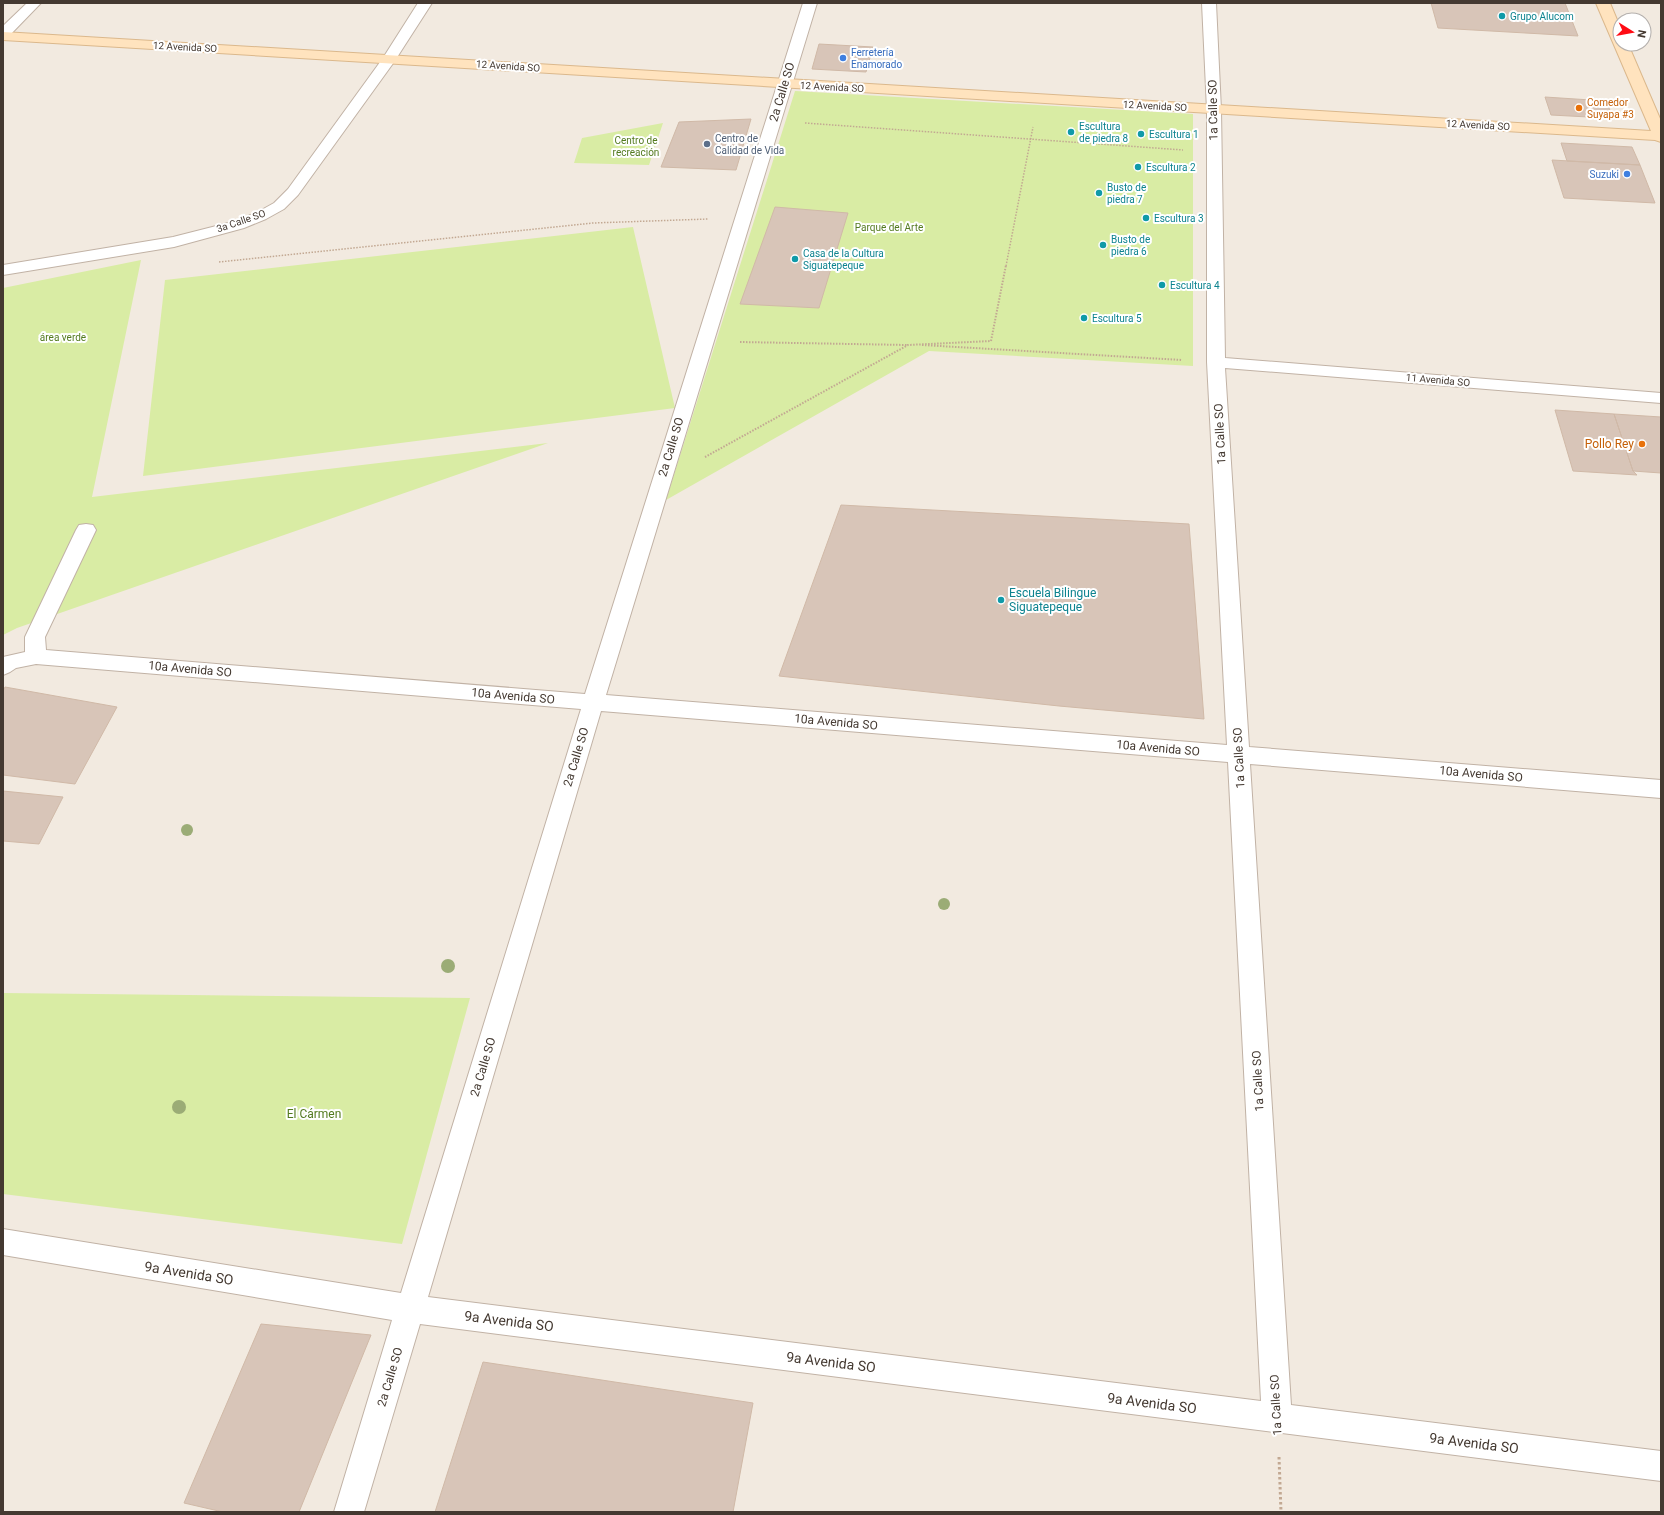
<svg xmlns="http://www.w3.org/2000/svg" width="1664" height="1515" font-family="Roboto,sans-serif">
<style>
.green{fill:#d9eca4}
.building{fill:#d8c5b8;stroke:#d0b9a7}
.lines{fill:none;stroke-linecap:round;stroke-linejoin:round}
.street-casing{stroke:#c1b2a5;stroke-width:2}
.secondary-casing{stroke:#dbb88c;stroke-width:2}
.path-far2{stroke:#c2a892;stroke-width:1.5;stroke-dasharray:1.5 1.5;stroke-linecap:butt}
.path-far1{stroke:#c2a892;stroke-width:2;stroke-dasharray:1.5 1.5;stroke-linecap:butt}
.path{stroke:#c2a892;stroke-width:3;stroke-dasharray:2.5 2.5;stroke-linecap:butt}
.street{fill:#fff;fill-rule:evenodd}
.secondary{fill:#ffe3be;fill-rule:evenodd}
.tree{fill:#9bac76}
.culture-dot{fill:#0f9aa8;stroke:#fff;stroke-width:1.5}
.shop-dot{fill:#3f7fe0;stroke:#fff;stroke-width:1.5}
.food-dot{fill:#e8710a;stroke:#fff;stroke-width:1.5}
.service-dot{fill:#5c6f8a;stroke:#fff;stroke-width:1.5}
.labels{text-anchor:middle;dominant-baseline:central;stroke-width:4;stroke-linejoin:round;paint-order:stroke}
.far-culture-label{font-size:10px;fill:#0d838f;stroke:#fff;text-anchor:start}
.far-street-label{font-size:10px;fill:#443931;stroke:#fff}
.far-shop-label{font-size:10px;fill:#366cbe;stroke:#fff;text-anchor:start}
.far-food-label{font-size:10px;fill:#c56008;stroke:#fff;text-anchor:start}
.far-service-label{font-size:10px;fill:#4e5e75;stroke:#fff;text-anchor:start}
.far-park-label{font-size:10px;fill:#537a1f;stroke:#fff}
.street-label{font-size:12px;fill:#443931;stroke:#fff}
.food-label{font-size:12px;fill:#c56008;stroke:#fff;text-anchor:end}
.culture-label{font-size:12px;fill:#0d838f;stroke:#fff;text-anchor:start}
.park-label{font-size:12px;fill:#537a1f;stroke:#fff}
.near-street-label{font-size:14px;fill:#443931;stroke:#fff}
</style>
<rect width="100%" height="100%" fill="#f2eae0"/>
<path class="green" d="M795 91 1193 114V366L929 351 666 500Z
M663 123 649 165 574 163 582 138Z
M633 227 675 408 143 476 165 280Z
M141 260 92 497 548 443 17 628 3 635V288Z
M3 993 470 998 402 1244 3 1194Z"/>
<path class="building" d="M1431 3H1565L1578 36 1438 28Z
M819 44 873 47 866 72 812 69Z
M1545 97 1606 101 1612 115 1607 118 1551 115Z
M751 119 736 170 661 167 679 122Z
M1561 143 1632 147 1640 165 1567 161Z
M1552 160 1640 165 1655 203 1564 198Z
M775 207 848 213 819 308 740 304Z
M1555 410 1614 414 1633 471 1637 475 1573 471Z
M1614 414 1661 417V473L1633 471Z
M841 505 1189 524 1204 719 1059 706 779 676Z
M5 687 117 707 75 784 3 775V691Z
M3 791 63 797 39 844 3 841Z
M261 1324 371 1335 299 1512H223L184 1503Z
M483 1362 753 1403 733 1512H435Z"/>
<g class="lines">
<defs>
<path id="street" d="M27 3H41L8 37 3 38V26Z
M418 3H432L394 62 298 195 284 209 266 219 244 228 174 247 3 275V265L173 237 232 222 256 213 274 203 288 189 383 58Z
M803 3H817L606 695 1227 745 1207 362V110L1202 3H1216L1221 110 1225 358 1661 393V403L1225 368 1249 747 1661 780V798L1250 764 1291 1405 1661 1451V1481L420 1324 364 1512H334L392 1320 3 1255V1229L401 1293 581 709 36 664 16 668 10 672 3 675V657L25 652V637L76 530 79 525 86 524 93 525 96 530 45 637 46 650 585 694ZM601 711 1228 762 1261 1401 428 1297Z"/>
<path id="secondary" d="M1596 3H1610L1620 27V44H1628L1661 121V142L1655 140 3 40V32L1651 131Z"/>
</defs>
<use href="#street" class="street-casing"/>
<use href="#secondary" class="secondary-casing"/>
<path class="path-far2" d="M805 123 1183 150
M219 262 593 223 708 219
M1006 266 1033 127"/>
<path class="path-far1" d="M740 342 907 345
M922 345 1182 360
M705 457 908 345 991 341 1006 265"/>
<path class="path" d="M1279 1457 1281 1512"/>
<use href="#street" class="street"/>
<use href="#secondary" class="secondary"/>
</g>
<g class="tree">
<circle cx="187" cy="830" r="6"/>
<circle cx="944" cy="904" r="6"/>
<circle cx="448" cy="966" r="7"/>
<circle cx="179" cy="1107" r="7"/>
</g>
<g class="culture-dot">
<circle cx="1502" cy="16" r="4"/>
<circle cx="1071" cy="132" r="4"/>
<circle cx="1141" cy="134" r="4"/>
<circle cx="1138" cy="167" r="4"/>
<circle cx="1099" cy="193" r="4"/>
<circle cx="1146" cy="218" r="4"/>
<circle cx="1103" cy="245" r="4"/>
<circle cx="795" cy="259" r="4"/>
<circle cx="1162" cy="285" r="4"/>
<circle cx="1084" cy="318" r="4"/>
<circle cx="1001" cy="600" r="4"/>
</g>
<g class="shop-dot">
<circle cx="843" cy="58" r="4"/>
<circle cx="1627" cy="174" r="4"/>
</g>
<g class="food-dot">
<circle cx="1579" cy="108" r="4"/>
<circle cx="1642" cy="444" r="4"/>
</g>
<circle class="service-dot" cx="707" cy="144" r="4"/>
<g class="labels">
<g class="far-culture-label">
<text x="1510" y="16">Grupo Alucom</text>
<text x="1079" y="126">Escultura<tspan x="1079" dy="12">de piedra 8</tspan></text>
<text x="1149" y="134">Escultura 1</text>
<text x="1146" y="167">Escultura 2</text>
<text x="1107" y="187">Busto de<tspan x="1107" dy="12">piedra 7</tspan></text>
<text x="1154" y="218">Escultura 3</text>
<text x="1111" y="239">Busto de<tspan x="1111" dy="12">piedra 6</tspan></text>
<text x="803" y="253">Casa de la Cultura<tspan x="803" dy="12">Siguatepeque</tspan></text>
<text x="1170" y="285">Escultura 4</text>
<text x="1092" y="318">Escultura 5</text>
</g>
<g class="far-street-label">
<text transform="translate(185 47) rotate(3)">12 Avenida SO</text>
<text transform="translate(508 66) rotate(4)">12 Avenida SO</text>
<text transform="translate(832 87) rotate(3)">12 Avenida SO</text>
<text transform="translate(1155 106) rotate(3)">12 Avenida SO</text>
<text transform="translate(1478 125) rotate(3)">12 Avenida SO</text>
<text transform="translate(241 221) rotate(-19)">3a Calle SO</text>
<text transform="translate(1438 380) rotate(5)">11 Avenida SO</text>
</g>
<g class="far-shop-label">
<text x="851" y="52">Ferretería<tspan x="851" dy="12">Enamorado</tspan></text>
<text x="1619" y="174" text-anchor="end">Suzuki</text>
</g>
<g class="far-food-label">
<text x="1587" y="102">Comedor<tspan x="1587" dy="12">Suyapa #3</tspan></text>
</g>
<g class="far-service-label">
<text x="715" y="138">Centro de<tspan x="715" dy="12">Calidad de Vida</tspan></text>
</g>
<g class="far-park-label">
<text x="636" y="140">Centro de<tspan x="636" dy="12">recreación</tspan></text>
<text x="889" y="227">Parque del Arte</text>
<text x="63" y="337">área verde</text>
</g>
<g class="street-label">
<text transform="translate(782 92) rotate(-73)">2a Calle SO</text>
<text transform="translate(1213 110) rotate(-91)">1a Calle SO</text>
<text transform="translate(1220 434) rotate(-93)">1a Calle SO</text>
<text transform="translate(671 447) rotate(-73)">2a Calle SO</text>
<text transform="translate(190 669) rotate(5)">10a Avenida SO</text>
<text transform="translate(513 696) rotate(5)">10a Avenida SO</text>
<text transform="translate(836 722) rotate(5)">10a Avenida SO</text>
<text transform="translate(1158 748) rotate(5)">10a Avenida SO</text>
<text transform="translate(576 757) rotate(-73)">2a Calle SO</text>
<text transform="translate(1239 758) rotate(-93)">1a Calle SO</text>
<text transform="translate(1481 774) rotate(5)">10a Avenida SO</text>
<text transform="translate(483 1067) rotate(-73)">2a Calle SO</text>
<text transform="translate(1258 1081) rotate(-93)">1a Calle SO</text>
<text transform="translate(390 1377) rotate(-73)">2a Calle SO</text>
<text transform="translate(1276 1405) rotate(-93)">1a Calle SO</text>
</g>
<g class="food-label">
<text x="1634" y="444">Pollo Rey</text>
</g>
<g class="culture-label">
<text x="1009" y="593">Escuela Bilingue<tspan x="1009" dy="14">Siguatepeque</tspan></text>
</g>
<g class="park-label">
<text x="314" y="1114">El Cármen</text>
</g>
<g class="near-street-label">
<text transform="translate(189 1273) rotate(9)">9a Avenida SO</text>
<text transform="translate(509 1321) rotate(7)">9a Avenida SO</text>
<text transform="translate(831 1362) rotate(7)">9a Avenida SO</text>
<text transform="translate(1152 1403) rotate(7)">9a Avenida SO</text>
<text transform="translate(1474 1443) rotate(7)">9a Avenida SO</text>
</g>
</g>
<rect width="1664" height="1515" fill="none" stroke="#443931" stroke-width="8"/>
<g transform="translate(1632 32) rotate(101)"><circle r="19" fill="#ffffff" stroke="#b4b0ad"/>
<path d="M0-3L7 15L0 10L-7 15Z" fill="#ff0b14"/>
<text y="-6" font-size="11" font-weight="bold" text-anchor="middle" fill="#443931">N</text>
</g>
</svg>
